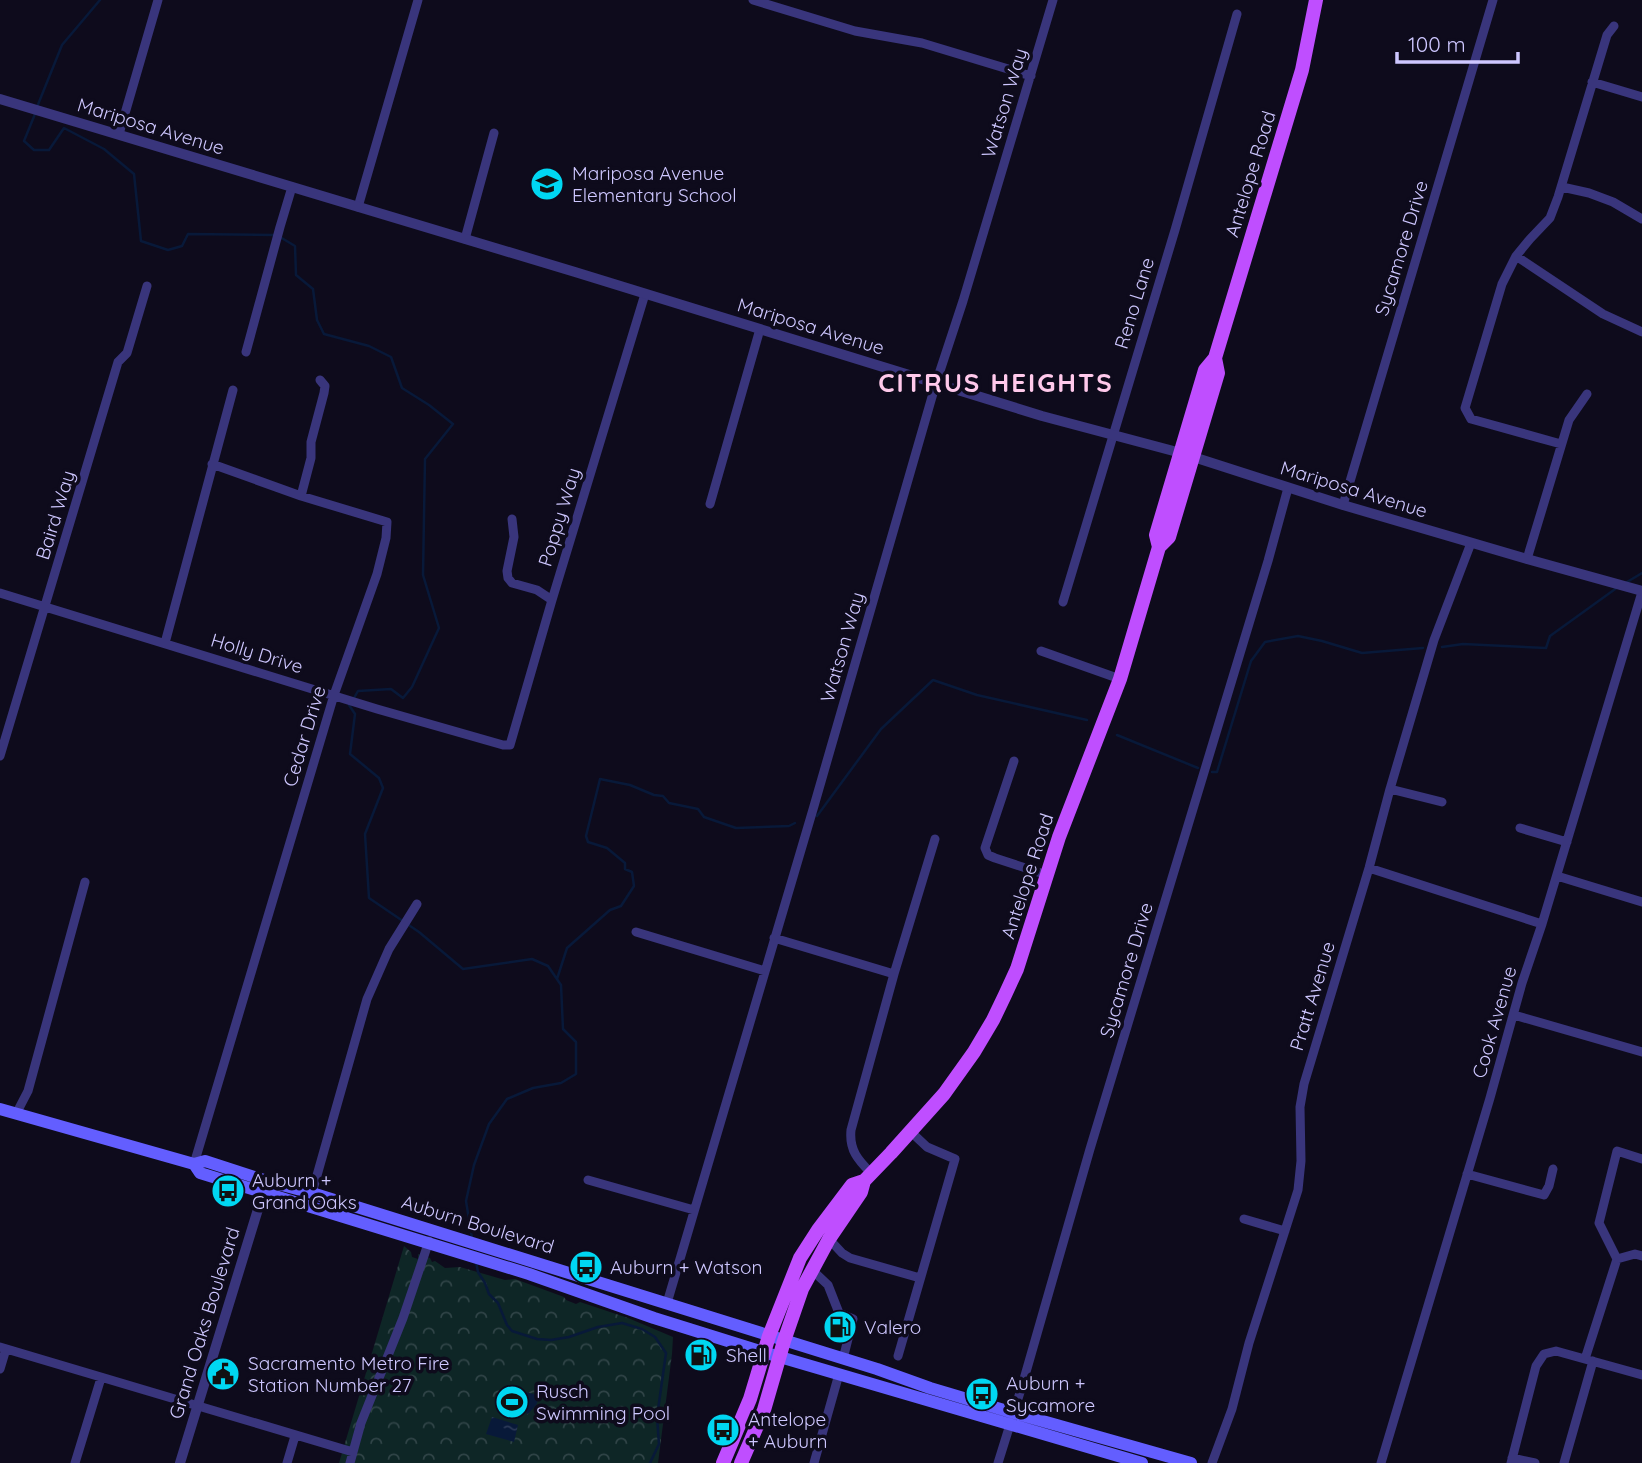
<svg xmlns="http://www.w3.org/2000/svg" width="1642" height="1463" font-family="Quicksand,sans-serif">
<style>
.park{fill:url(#park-crowns)}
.water{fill:url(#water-ripples)}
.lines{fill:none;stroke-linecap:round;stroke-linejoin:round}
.stream{stroke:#081939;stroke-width:2.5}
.minor{stroke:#39357c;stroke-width:9}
.tertiary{stroke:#39357c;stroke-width:10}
.secondary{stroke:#635eff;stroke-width:12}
.primary{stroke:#bf4eff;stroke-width:14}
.labels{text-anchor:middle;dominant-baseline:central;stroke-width:7;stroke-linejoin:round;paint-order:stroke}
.street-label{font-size:19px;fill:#cec7ff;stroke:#0e0b1c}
.poi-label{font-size:19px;fill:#cec7ff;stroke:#0e0b1c;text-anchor:start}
.district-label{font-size:26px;font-weight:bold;letter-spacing:2px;fill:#ffc9eb;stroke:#0e0b1c}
</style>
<defs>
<pattern id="park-crowns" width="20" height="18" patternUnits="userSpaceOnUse" patternTransform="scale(1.75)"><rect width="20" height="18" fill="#0e2626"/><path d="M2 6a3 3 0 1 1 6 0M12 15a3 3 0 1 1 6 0" fill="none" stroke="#304447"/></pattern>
<pattern id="water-ripples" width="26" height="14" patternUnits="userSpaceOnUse" patternTransform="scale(1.75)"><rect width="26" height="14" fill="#081939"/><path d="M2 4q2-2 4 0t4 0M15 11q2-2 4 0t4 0" fill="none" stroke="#2b3957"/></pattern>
</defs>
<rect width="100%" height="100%" fill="#0e0b1c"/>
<path class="park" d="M404 1246 411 1252 412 1257 418 1259V1254L430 1258 432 1262 435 1261 445 1268 460 1267 505 1280 515 1279 564 1297 566 1300 576 1304 580 1302 628 1318 673 1337 672 1354 658 1463H339Z"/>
<path class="water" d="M505 1386 540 1396 536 1405 527 1415 524 1403 519 1419 497 1412Z
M492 1417 518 1425 514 1442 486 1434Z"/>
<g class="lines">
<path class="stream" d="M37 107 62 45 100 0
M35 114 24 141 34 150H49L64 128 104 149 134 174 141 241 168 250 182 246 188 234 274 235
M280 237 295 246 296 275 313 289 317 320 324 334 369 346 391 357 402 388 429 405 453 424 425 459 423 575 439 628 412 687 403 698 391 689 358 691 354 698
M1627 582 1642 573
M1442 647 1463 644 1546 648 1550 636 1618 587
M350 703 349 705 355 714 350 754 379 778 383 788 365 834 369 898 419 932 463 969 532 959 548 966 561 985 563 1029 576 1042V1074L561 1083 533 1088 507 1099 489 1124 474 1165 466 1201 472 1238
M1117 735 1198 768
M1212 772H1217L1251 661 1265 642 1298 636 1322 641 1362 653 1423 648
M817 816 881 729 933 680 977 695 1087 720
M557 979 567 948 610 910 621 906 634 886 632 872 625 869V863L607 848 588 842 586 836 600 779 630 785 654 795 663 796 669 803 698 809 704 817 736 828 789 826 795 823
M476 1262 478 1272 485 1283 489 1294 498 1303 507 1325 512 1331 537 1339 551 1340 569 1337 598 1327 622 1323 642 1329 655 1337 666 1353 657 1417 659 1444 650 1463"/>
<path class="minor" d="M753 0 855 31 922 43 1031 76
M1592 82 1642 97
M119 134 158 0
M1562 187 1589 193 1613 202 1642 219
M358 207 418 0
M465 239 494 133
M1516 256 1603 314 1642 332
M246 352 280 227 292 187
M1561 444 1471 419 1465 408 1502 284 1516 256 1530 239 1550 218 1558 197 1607 35 1614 26
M301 496 311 458V442L324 393 325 386 320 380
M710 504 760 329
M1343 505 1493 0
M512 519 514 537 507 571 508 578 512 583 537 590 552 600
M1527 559 1569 420 1587 394
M0 593 377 709 503 745H510L552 600 645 294
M1063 602 1175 230 1237 14
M165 643 233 390
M1041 651 1120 679
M0 756 118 362 127 353 147 286
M1014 761 985 848 988 855 995 858 1047 875
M1390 789 1442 802
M1520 828 1567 842
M1369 868 1542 924
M1557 876 1642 902
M636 932 765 971
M774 938 894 974
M1514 1015 1642 1052
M16 1114 28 1091 85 882
M194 1164 334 695 377 574 386 538 387 522 301 496 212 464
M871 1173C858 1160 849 1150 851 1130L894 974 935 839
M1467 1174 1544 1195 1549 1186 1553 1169
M588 1180 694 1210
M312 1193 367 999 389 949 417 904
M1244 1219 1285 1231
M829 1239 842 1253 850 1258 920 1278
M1617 1259 1635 1254 1642 1256
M812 1270 828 1285 839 1313 853 1319 843 1359
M667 1303 814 806 936 383 963 301 1053 0
M0 1347 353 1452
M898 1356 955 1159 927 1147 911 1132
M1585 1359 1617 1259 1599 1223 1617 1151 1642 1159
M0 1369 6 1349
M1512 1458 1535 1463
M75 1463 101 1378
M287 1463 295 1436
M350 1463 361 1423 403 1318 429 1241
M814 1463 839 1374
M998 1463 1022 1386 1090 1149 1268 561 1288 488
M1212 1463 1232 1409 1249 1343 1298 1190 1301 1161 1300 1107 1304 1084 1369 868 1390 789 1434 640 1471 543
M1381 1463 1490 1098 1522 983 1542 924 1642 592
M1511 1463 1536 1366 1544 1354 1556 1351 1642 1375
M1564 1463 1593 1361"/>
<path class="tertiary" d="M0 99 575 272 1042 416 1181 453 1343 505 1527 559 1642 591
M180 1463 263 1193"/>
<path class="secondary" d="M0 1109 194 1164 205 1161 267 1181 312 1193 877 1369 930 1388 1014 1413 1191 1463
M194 1164 200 1173 529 1274 654 1318 763 1352 1142 1463"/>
<path class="primary" d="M1159 547 1169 537 1218 373 1215 358
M723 1463 750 1399 769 1336 800 1258 818 1230 852 1185 864 1181 891 1153 944 1094 974 1052 993 1020 1005 995 1017 969 1059 837 1120 679 1159 547 1156 535 1205 370 1215 358 1302 70 1316 0
M741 1463 764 1410 784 1341 802 1289 829 1239 861 1192 864 1181"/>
</g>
<defs>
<symbol id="school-disc" viewBox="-11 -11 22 22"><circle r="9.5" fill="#00d7f2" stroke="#0e0b1c"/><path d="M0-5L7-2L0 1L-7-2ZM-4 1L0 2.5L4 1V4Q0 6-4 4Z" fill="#111"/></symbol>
<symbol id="bus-disc" viewBox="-11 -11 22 22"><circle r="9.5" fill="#00d7f2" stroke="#0e0b1c"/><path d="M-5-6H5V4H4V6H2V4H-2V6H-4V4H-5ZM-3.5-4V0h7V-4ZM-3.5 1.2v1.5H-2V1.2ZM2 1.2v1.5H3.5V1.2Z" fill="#111"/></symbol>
<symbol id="fuel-disc" viewBox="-11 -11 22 22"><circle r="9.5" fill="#00d7f2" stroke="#0e0b1c"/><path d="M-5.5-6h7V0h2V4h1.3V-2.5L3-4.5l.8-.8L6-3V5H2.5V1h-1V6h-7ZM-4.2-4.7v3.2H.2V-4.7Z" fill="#111"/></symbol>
<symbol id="civic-disc" viewBox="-11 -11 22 22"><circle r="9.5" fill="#00d7f2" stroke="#0e0b1c"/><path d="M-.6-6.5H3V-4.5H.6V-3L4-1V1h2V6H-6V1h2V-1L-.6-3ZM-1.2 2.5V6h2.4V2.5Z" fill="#111"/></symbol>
<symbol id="stadium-disc" viewBox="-11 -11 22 22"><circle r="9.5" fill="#00d7f2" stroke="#0e0b1c"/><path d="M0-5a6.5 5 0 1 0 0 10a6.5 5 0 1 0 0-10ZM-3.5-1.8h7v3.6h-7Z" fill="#111"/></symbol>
</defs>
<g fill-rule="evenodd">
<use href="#school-disc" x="528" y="165" width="38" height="38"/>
<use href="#bus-disc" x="209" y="1172" width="38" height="38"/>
<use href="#bus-disc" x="567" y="1248" width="38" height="38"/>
<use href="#fuel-disc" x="821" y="1308" width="38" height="38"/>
<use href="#fuel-disc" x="682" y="1336" width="38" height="38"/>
<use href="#civic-disc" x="204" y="1355" width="38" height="38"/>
<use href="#bus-disc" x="963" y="1375" width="38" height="38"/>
<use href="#stadium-disc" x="493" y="1383" width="38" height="38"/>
<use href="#bus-disc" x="704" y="1411" width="38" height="38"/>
</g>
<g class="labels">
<g class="street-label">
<text transform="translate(1004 103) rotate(-73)">Watson Way</text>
<text transform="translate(151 126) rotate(17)">Mariposa Avenue</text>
<text transform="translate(1250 174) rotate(-73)">Antelope Road</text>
<text transform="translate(1401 248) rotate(-73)">Sycamore Drive</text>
<text transform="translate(1134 303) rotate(-73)">Reno Lane</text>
<text transform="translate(811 326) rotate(17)">Mariposa Avenue</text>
<text transform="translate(1354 489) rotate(17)">Mariposa Avenue</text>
<text transform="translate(55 515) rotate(-73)">Baird Way</text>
<text transform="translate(559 517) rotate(-73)">Poppy Way</text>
<text transform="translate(842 647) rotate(-74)">Watson Way</text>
<text transform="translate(257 653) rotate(17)">Holly Drive</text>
<text transform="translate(304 736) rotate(-73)">Cedar Drive</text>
<text transform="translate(1027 876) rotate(-72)">Antelope Road</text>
<text transform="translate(1126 970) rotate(-73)">Sycamore Drive</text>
<text transform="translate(1312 996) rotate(-73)">Pratt Avenue</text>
<text transform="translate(1494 1022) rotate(-74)">Cook Avenue</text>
<text transform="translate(478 1224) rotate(17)">Auburn Boulevard</text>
<text transform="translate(204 1323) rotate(-73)">Grand Oaks Boulevard</text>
</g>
<g class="poi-label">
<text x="572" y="173">Mariposa Avenue<tspan x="572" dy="22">Elementary School</tspan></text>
<text x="252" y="1180">Auburn +<tspan x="252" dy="22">Grand Oaks</tspan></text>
<text x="610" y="1267">Auburn + Watson</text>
<text x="864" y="1327">Valero</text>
<text x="726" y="1355">Shell</text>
<text x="248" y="1363">Sacramento Metro Fire<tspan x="248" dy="22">Station Number 27</tspan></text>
<text x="1006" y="1383">Auburn +<tspan x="1006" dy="22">Sycamore</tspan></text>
<text x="536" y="1391">Rusch<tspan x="536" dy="22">Swimming Pool</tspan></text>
<text x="748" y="1419">Antelope<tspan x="748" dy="22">+ Auburn</tspan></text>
</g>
<g class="district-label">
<text x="996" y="382">CITRUS HEIGHTS</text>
</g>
</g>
<path d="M1397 52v10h121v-10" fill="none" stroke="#cec7ff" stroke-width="3.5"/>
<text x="1408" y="52" font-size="21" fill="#cec7ff" stroke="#0e0b1c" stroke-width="5" paint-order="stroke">100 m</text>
</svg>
